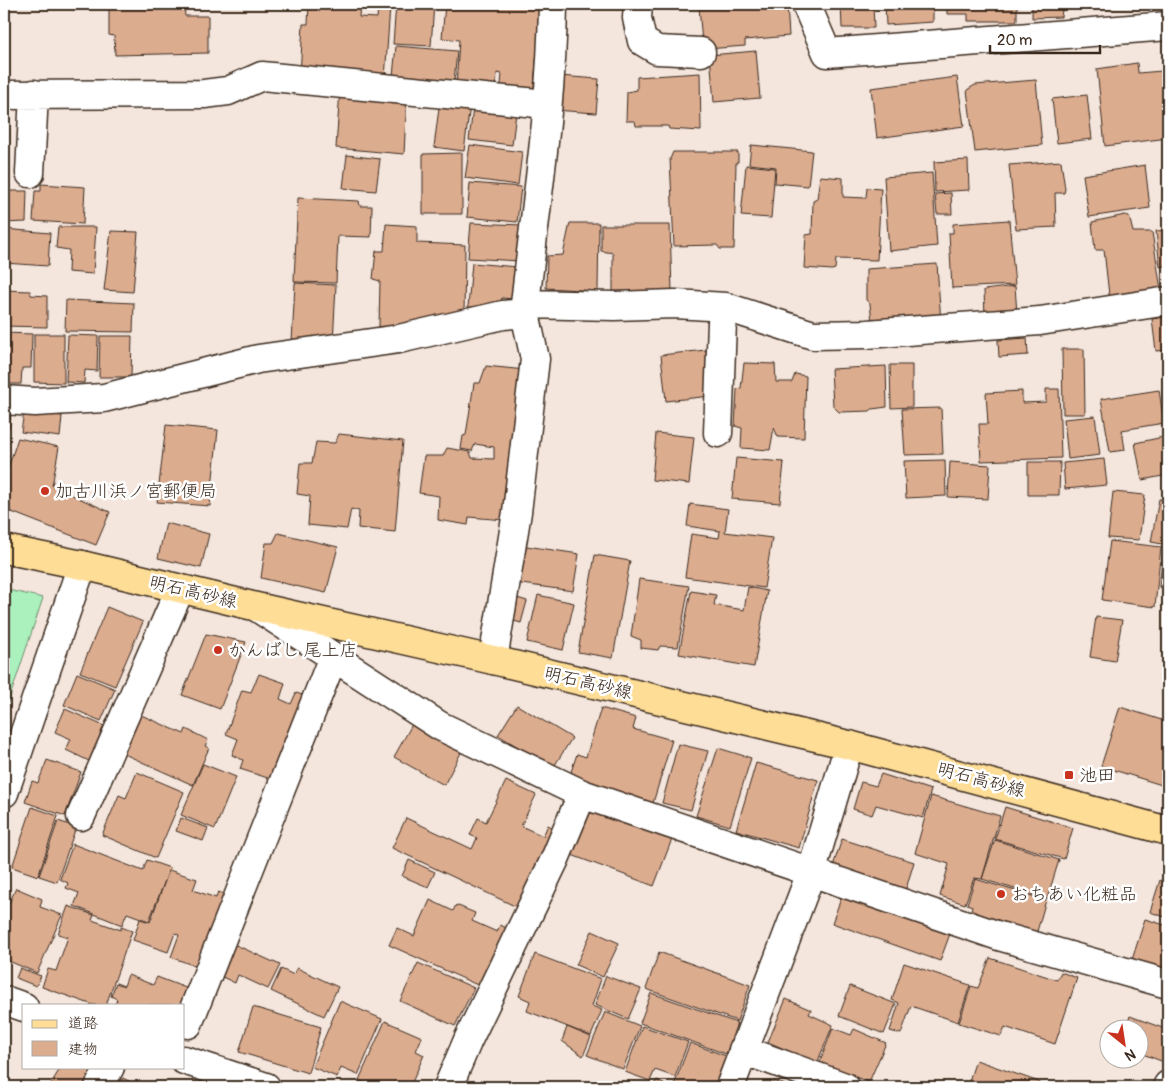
<svg xmlns="http://www.w3.org/2000/svg" width="1172" height="1091" font-family="Pangolin,'Klee One',sans-serif">
<style>
.green{fill:#aaf1be;stroke:#728e6e}
.building{fill:#dcac8f;stroke:#3b2a1e}
.lines{fill:none;stroke-linecap:round;stroke-linejoin:round}
.minor-casing{stroke:#3b2a1e;stroke-width:31}
.major-casing{stroke:#3b2a1e;stroke-width:31}
.minor{stroke:#fff;stroke-width:28}
.major{stroke:#fedd96;stroke-width:28}
.poi-dot{fill:#c8321e;stroke:#fff;stroke-width:2}
.labels{text-anchor:middle;dominant-baseline:central;stroke-width:5;stroke-linejoin:round;paint-order:stroke}
.poi-label{font-size:18px;fill:#3b2a1e;stroke:#fff;text-anchor:start}
.street-label{font-size:18px;fill:#3b2a1e;stroke:#fff}
</style>
<rect width="100%" height="100%" fill="#f4e6dd"/>
<filter id="ink" filterUnits="userSpaceOnUse"><feTurbulence type="fractalNoise" baseFrequency=".02" numOctaves="2"/><feDisplacementMap in="SourceGraphic" scale="10" xChannelSelector="R" yChannelSelector="G"/><feConvolveMatrix kernelMatrix="1 2 1 2 8 2 1 2 1" color-interpolation-filters="sRGB"/></filter>
<g filter="url(#ink)">
<path class="green" d="M4 589 43 598 4 715Z"/>
<path class="building" d="M109 4H184L185 16H208V53L115 55 114 36 109 35Z
M309 4H360L359 17 377 18 378 6H390L385 79 300 75 303 24H308Z
M396 4H434L431 46 393 44Z
M445 4H541L533 98 500 95 502 74 497 73 496 91 456 88 459 40 442 38Z
M743 4H787L789 36 745 40V46L707 49 702 43 699 7Z
M841 4H873L874 28H842Z
M885 4H933V22L886 25Z
M947 4H1017V21H968V14H947Z
M1032 4H1072V9L1062 10 1061 17 1032 18Z
M396 46 457 51 453 92 392 86Z
M756 51 760 98 714 102 710 55Z
M1137 63 1138 73 1162 71V67L1168 66V138L1105 146 1097 69Z
M700 73 701 131 669 129 668 126H636L635 121H626L627 92 637 90V77Z
M559 76 599 79 596 113 554 110Z
M957 77 964 126 877 138 871 88Z
M1036 80 1042 145 975 152 967 90 975 85Z
M340 90 407 94 404 154 336 148Z
M1087 95 1092 139 1057 143 1052 99Z
M440 100 470 105 464 151 434 147Z
M473 108 516 113 512 145 469 140Z
M470 145 522 152 518 185 465 178Z
M751 145 812 151 808 186 775 183 776 167 749 164Z
M673 152H738V162H736L734 249H720L717 245 674 246 670 159Z
M462 153V214H423V154Z
M347 155 380 159 376 191 343 188Z
M968 160 969 190 935 192 934 162Z
M1061 161 1065 189 1064 193H1055L1056 227 1016 229 1009 165Z
M746 165 775 168 771 218 741 216Z
M1145 165 1150 208 1089 217 1083 175Z
M932 173 937 246 889 251 884 177Z
M820 176 843 178V197L866 198 867 188 881 189 877 260 836 259 835 269 832 270 804 268 806 235 812 234 813 201 817 199Z
M470 183 521 187 517 222 467 217Z
M41 184 85 187 83 224 33 221 35 191H41Z
M4 191H27L26 222 4 223Z
M951 193 952 214H937L935 194Z
M298 198 359 201 360 206H372L371 237 338 236 336 283 295 282 294 280Z
M1125 215 1129 216 1133 232H1152L1162 296 1110 304 1104 250H1095L1092 222Z
M1009 220 1015 285 952 288 949 233H953V224Z
M471 223 522 225 520 261 468 258Z
M570 223H599L598 291 546 288 547 256 563 255Z
M386 224 417 226V243L465 245 464 316 422 329 379 327 380 281 373 279 376 251H384Z
M601 225H670L672 292 613 293V253L601 251Z
M58 227H96L93 274 68 272 69 250 56 248Z
M4 229 50 233 48 266 4 263Z
M1168 230V265L1160 267 1156 231Z
M111 231 138 232 133 292 104 290Z
M472 263 517 267 514 299 502 298 500 307H468Z
M937 264 941 323 872 321 870 304 866 300V269Z
M295 283 336 285 333 344 292 342Z
M1015 286 1017 314 985 316 984 290Z
M4 290 30 291 31 295 47 296V327L4 326Z
M66 300 134 303 133 332 65 331Z
M1166 317 1168 350 1156 351 1152 319Z
M4 333 32 334 31 368H22L21 384H4Z
M34 334H64V383L34 382Z
M68 335 98 336 97 371 85 370 84 383 66 382Z
M100 336H132L131 377H99Z
M1027 338 1028 355 999 357 998 340Z
M1062 349H1084L1085 414H1063Z
M706 350 710 396 666 401 661 355Z
M744 363 775 364 776 382H792L795 374 806 376 804 438 778 437 774 428 770 450 741 448 742 428 735 426 737 389 741 388Z
M890 365H912V407L891 408Z
M486 366 525 370 505 520 469 517 468 525 438 520 439 496 419 493 424 456H443L447 448 470 452 472 458 494 459V447L475 444 472 451 461 449 463 436 466 435 474 383H480Z
M886 366 887 407 872 409 870 411 839 412 833 406 831 369Z
M1046 389H1059L1061 458 981 461 979 424H988L986 393 1022 391V403L1046 402Z
M1159 390 1164 423 1122 430 1125 450 1110 452 1101 399Z
M4 408 12 409 9 428H4Z
M941 408 943 454 905 455 902 409Z
M24 412 62 416 60 437 21 432Z
M1095 416 1100 455 1068 459 1064 419Z
M166 425 218 430 210 506 157 502Z
M656 433 694 437 689 484 652 480Z
M339 434 403 441 395 532 358 528 359 511 351 509 347 529 308 525 310 496 297 494 300 463H312L316 442 335 443Z
M1168 436V475L1142 480 1135 443Z
M18 438 59 447 52 486 110 512 96 545 4 509V480Z
M736 458 784 462 780 503 732 499Z
M1104 459 1107 485 1065 489 1063 463Z
M945 460 946 496 906 498 904 461Z
M950 462 990 465 988 499 948 497Z
M1028 462H1060L1059 495H1028Z
M1113 492 1145 495 1139 540 1108 538Z
M1159 499 1168 500V545L1151 542Z
M690 504 728 509 725 532 772 538 764 588 685 577 691 534 719 538 720 531 687 526Z
M166 523 209 534 201 568 158 558Z
M278 533 338 547 326 593 261 578 266 543H273Z
M1110 541 1161 547 1155 607 1102 600Z
M520 545 579 554 573 591 514 583Z
M1168 549V589L1159 587 1163 555Z
M595 555 630 561 613 658 578 652Z
M639 579 689 586 678 647 660 646 658 650 641 648V640L631 636Z
M748 587 767 591 754 667 679 654 691 591 716 595 714 605 744 610Z
M538 595 574 603 563 650 527 642Z
M514 597 527 601 521 623 507 619Z
M107 607 143 622 115 686 80 672Z
M1096 617 1122 620 1115 661 1090 657Z
M206 634 246 642 220 709 182 695Z
M77 673 115 689 101 721 64 705Z
M259 674 285 683 280 699 291 704 296 693 309 697 277 781 240 769 243 760 232 755 238 739 226 734 242 690 251 692Z
M517 705 572 738 553 768 498 735Z
M1120 707 1168 722V787L1101 766Z
M601 708 636 718 633 729 672 740 653 803 569 778 577 754 586 757Z
M65 709 104 726 89 761 66 750 71 739 55 732Z
M139 714 184 734 186 729 208 740 205 746 209 748 193 785 122 753Z
M415 719 464 747 444 785 394 757Z
M678 744 708 751 691 810 662 803Z
M718 748 751 758 730 826 696 816Z
M47 760 81 772 65 816 25 802 32 781 38 783Z
M756 763 818 780 799 848 736 830Z
M203 764 236 777 215 829 181 815Z
M137 772 184 792 156 858 102 835 119 795 126 798Z
M881 774 931 790 923 818 876 805 872 815 853 809 861 782 876 786Z
M506 781 536 795 521 826 543 836 548 825 558 830 521 909 392 848 406 818 472 849 477 838 470 835 478 818 486 822Z
M931 796 1000 816 982 879 974 878 965 904 940 896 949 864 915 853Z
M32 807 58 816 38 876 12 867Z
M1005 807 1073 828 1064 859 995 839Z
M586 808 672 839 654 886 569 854Z
M181 818 208 828 203 841 176 831Z
M58 821 76 827 57 882 39 876Z
M842 839 914 862 905 892 832 869Z
M995 840 1059 860 1047 899 982 879Z
M73 844 143 871 147 860 170 868 149 921 127 913 122 925 74 906 79 893 66 888 68 883 60 879Z
M409 860 435 872 428 887 402 876Z
M169 870 197 879 193 890 216 898 218 892 230 896 203 969 171 957 179 935 175 933 168 952 133 940 140 919 150 922Z
M975 879 1046 900 1036 935 970 915 972 906 967 904Z
M1160 880 1168 883V918L1150 912Z
M16 888 42 899 40 907 62 915 37 973 4 959V907L7 908Z
M843 893 951 931 940 961 832 923Z
M430 900 453 911 456 905 475 913 472 921 497 932 500 925 511 930 484 988 389 945 397 928 414 936Z
M68 906 94 915 92 920 121 930V927L132 931 106 1005H93L42 987 48 969 56 971 68 937 58 934Z
M1145 919 1168 926V975L1131 963Z
M592 931 619 943 603 977 576 965Z
M227 941 280 965 268 989 238 975 235 983 212 972Z
M659 952 750 985 737 1021 646 989Z
M535 954 601 979 592 1006 602 1010 591 1036 527 1011 530 1001 519 996Z
M990 958 1057 980 1061 972 1077 978 1055 1044 1005 1027 1001 1036 959 1023 971 986 978 988Z
M418 963 474 988 455 1026 400 1001Z
M904 963 970 985 958 1022 911 1006 901 1034 890 1031 899 1003 892 1000Z
M20 968 41 976 36 986 16 978Z
M297 968 338 987 324 1016 271 991 281 969 294 975Z
M128 975 153 985 157 977 191 990 184 1005H115L117 999 111 996 116 983 124 986Z
M606 976 641 989 628 1019 595 1005Z
M850 986 896 1004 884 1034 839 1016Z
M651 993 737 1023 726 1054 640 1023Z
M786 999 811 1010 809 1014 833 1025 817 1063 768 1042Z
M340 1001 382 1019 358 1075 341 1068 337 1077 312 1067Z
M253 1007 321 1027 308 1073 239 1052Z
M605 1012 640 1026 623 1069 587 1055Z
M1130 1016 1168 1030V1052L1164 1062 1140 1053V1028H1126Z
M385 1021 422 1037 416 1051 424 1055 410 1087H374L359 1080Z
M642 1026 688 1042 675 1077 655 1070 650 1081 625 1072Z
M567 1027 591 1037 583 1056 562 1041Z
M833 1028 851 1035 854 1029 886 1043 869 1082 819 1064Z
M690 1043 726 1056 714 1087H681L674 1085Z
M976 1060 1039 1082 1037 1087H967Z
M61 1067H96L85 1087H49Z
M123 1078 140 1087H118Z
M657 1080 668 1087H652Z
M774 1081 791 1087H771Z"/>
<g class="lines">
<defs>
<path id="minor" d="M638 4 637 18 642 41 657 50 701 52
M806 4 827 53 1168 26
M4 95 204 94 228 91 262 76 547 104
M30 173 34 94
M525 304 614 306 675 304 726 307 813 335 867 334 1040 321 1168 301
M4 400 35 402 104 398 258 359 399 339 503 315 525 313
M718 433 722 322 726 307
M258 608 440 726 582 794 999 936 1168 984
M493 660 517 512 535 359 525 313V304C536 204 552 104 553 4
M4 793 82 565
M81 816 180 589
M4 1000 24 1007
M188 1024 333 657
M743 1050 845 1087
M184 1060 266 1087
M99 1087 110 1067
M448 1087 468 1040 555 859 582 794
M730 1087 811 873 849 745
M1167 1087 1168 1085"/>
<path id="major" d="M4 549 82 565 257 607 493 660 849 745 1168 831"/>
</defs>
<use href="#minor" class="minor-casing"/>
<use href="#major" class="major-casing"/>
<use href="#minor" class="minor"/>
<use href="#major" class="major"/>
</g>
</g>
<g class="poi-dot">
<circle cx="45" cy="491" r="5"/>
<circle cx="218" cy="650" r="5"/>
<rect x="1064" y="770" width="10" height="10" rx="2.5"/>
<circle cx="1001" cy="894" r="5"/>
</g>
<g class="labels">
<g class="poi-label">
<text x="55" y="491">加古川浜ノ宮郵便局</text>
<text x="228" y="650">かんばし 尾上店</text>
<text x="1079" y="775">池田</text>
<text x="1011" y="894">おちあい化粧品</text>
</g>
<g class="street-label">
<text transform="translate(193 592) rotate(13)">明石高砂線</text>
<text transform="translate(588 683) rotate(13)">明石高砂線</text>
<text transform="translate(981 780) rotate(15)">明石高砂線</text>
</g>
</g>
<rect width="1172" height="1091" fill="none" stroke="#fff" stroke-width="20"/>
<rect x="10" y="10" width="1152" height="1071" fill="none" stroke="#3b2a1e" stroke-width="2" filter="url(#ink)"/>
<rect x="22" y="1004" width="162" height="65" fill="#ffffff" stroke="#b1aaa5"/>
<rect x="32" y="1020" width="25" height="8" fill="#fedd96" stroke="#b1aaa5"/>
<text x="68" y="1028" font-size="15" fill="#3b2a1e">道路</text>
<rect x="32" y="1041" width="25" height="15" fill="#dcac8f" stroke="#b1aaa5"/>
<text x="68" y="1054" font-size="15" fill="#3b2a1e">建物</text>
<g transform="translate(1124 1044) rotate(150)"><circle r="24" fill="#ffffff" stroke="#b1aaa5"/>
<path d="M0-4L9 19L0 12L-9 19Z" fill="#c8321e"/>
<text y="-8" font-size="14" font-weight="bold" text-anchor="middle" fill="#3b2a1e">N</text>
</g>
<path d="M990 45v8h110v-8" fill="none" stroke="#3b2a1e" stroke-width="2.5"/>
<text x="997" y="45" font-size="15" fill="#3b2a1e" stroke="#ffffff" stroke-width="4" paint-order="stroke">20 m</text>
</svg>
